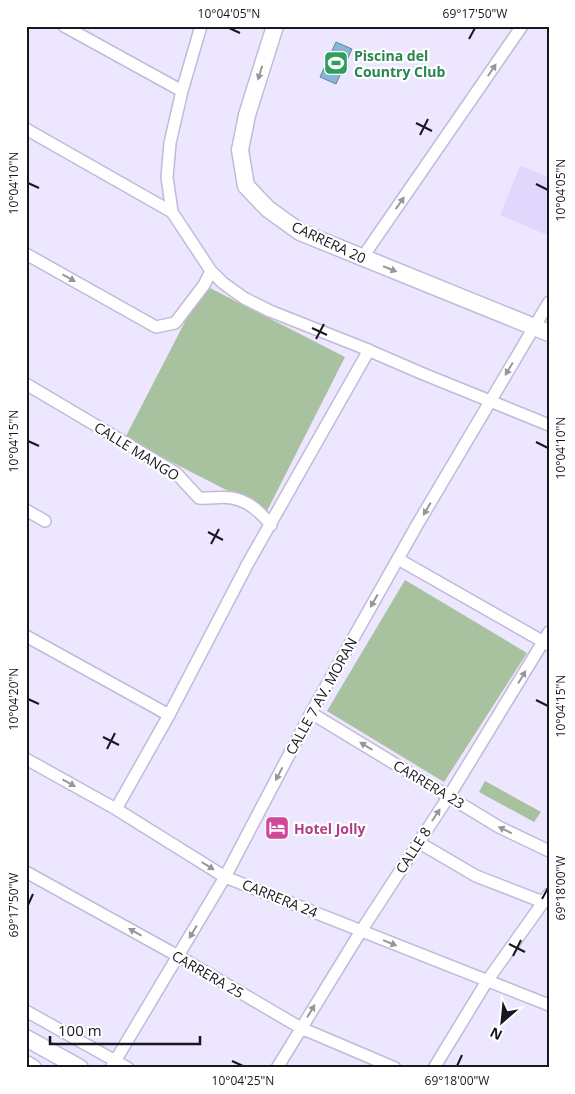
<svg xmlns="http://www.w3.org/2000/svg" width="575" height="1094" font-family="'Open Sans',sans-serif">
<style>
.built{fill:#e1d7fc}
.green{fill:#a8c19f}
.water{fill:#86b8d5;stroke:#65879f}
.lines{fill:none;stroke-linecap:round;stroke-linejoin:round}
.street-casing{stroke:#c2bad8;stroke-width:14}
.secondary-casing{stroke:#c2bad8;stroke-width:19}
.street{stroke:#fff;stroke-width:11}
.secondary{stroke:#fff;stroke-width:16}
.oneway{fill:#98969b}
.ticks{fill:none;stroke:#191620;stroke-width:2}
.labels{text-anchor:middle;dominant-baseline:central;stroke-width:4.5;stroke-linejoin:round;paint-order:stroke}
.leisure-label{font-size:14px;font-weight:bold;fill:#27864d;stroke:#fff;text-anchor:start}
.street-label{font-size:14px;fill:#191620;stroke:#fff}
.hotel-label{font-size:14px;font-weight:bold;fill:#b23c85;stroke:#fff;text-anchor:start}
.neatline{fill:none;stroke:#191620;stroke-width:2}
.ticks-label{font-size:12px;text-anchor:middle;fill:#191620}
</style>
<rect width="100%" height="100%" fill="#ece6fe"/>
<path class="built" d="M520 166 549 177V236L500 215Z"/>
<path class="green" d="M204 285 345 357 267 511 125 438Z
M405 580 527 653 444 782 327 711Z
M485 781 541 812 534 822 479 792Z"/>
<path class="water" d="M336 42 352 49 336 84 320 77Z"/>
<g class="lines">
<defs>
<path id="street" d="M64 26 182 91
M201 26 182 91 170 143 167 177 172 212 211 271 223 283 244 298 270 311 361 347 421 373 549 425
M26 129 172 212
M26 254 156 327 175 323 204 285 211 271
M362 258 522 26
M26 384 176 473 199 498C210 499 221 496 232 498 249 501 260 512 271 525
M26 510 45 521
M398 559 549 645
M26 636 169 715
M311 713 499 827 549 851
M26 759 116 809 225 877 549 1005
M116 809 169 715 247 565 369 350
M418 842 476 876 543 902
M26 872 178 956 301 1028 395 1068
M26 1011 128 1068
M111 1068 225 877 311 713 417 525 549 302
M277 1068 361 931 449 796 549 632
M434 1068 487 981 549 894"/>
<path id="secondary" d="M275 26 247 115 240 150 246 186 268 209 300 232 549 333
M26 1038 80 1068
M26 1064 33 1068"/>
</defs>
<use href="#street" class="street-casing"/>
<use href="#secondary" class="secondary-casing"/>
<use href="#street" class="street"/>
<use href="#secondary" class="secondary"/>
</g>
<defs><path id="oneway-solid" d="M-6-.8H1V-3.2L6.5 0L1 3.2V.8H-6Z" transform="scale(1.25)"/></defs>
<g class="oneway">
<use href="#oneway-solid" transform="translate(492 70) rotate(-56)"/>
<use href="#oneway-solid" transform="translate(260 73) rotate(107)"/>
<use href="#oneway-solid" transform="translate(400 203) rotate(-55)"/>
<use href="#oneway-solid" transform="translate(390 269) rotate(22)"/>
<use href="#oneway-solid" transform="translate(69 278) rotate(29)"/>
<use href="#oneway-solid" transform="translate(509 369) rotate(121)"/>
<use href="#oneway-solid" transform="translate(427 509) rotate(120)"/>
<use href="#oneway-solid" transform="translate(374 601) rotate(120)"/>
<use href="#oneway-solid" transform="translate(522 677) rotate(-59)"/>
<use href="#oneway-solid" transform="translate(366 746) rotate(-149)"/>
<use href="#oneway-solid" transform="translate(279 774) rotate(118)"/>
<use href="#oneway-solid" transform="translate(69 783) rotate(29)"/>
<use href="#oneway-solid" transform="translate(436 815) rotate(-56)"/>
<use href="#oneway-solid" transform="translate(505 830) rotate(-154)"/>
<use href="#oneway-solid" transform="translate(208 866) rotate(32)"/>
<use href="#oneway-solid" transform="translate(135 932) rotate(-151)"/>
<use href="#oneway-solid" transform="translate(193 932) rotate(121)"/>
<use href="#oneway-solid" transform="translate(390 943) rotate(22)"/>
<use href="#oneway-solid" transform="translate(311 1011) rotate(-58)"/>
</g>
<path class="ticks" d="M229 28 240 33M469 39 475 28M416 123 432 131M420 135 428 119M28 183 39 188M536 184 548 190M312 328 327 335M316 339 324 324M28 441 39 446M536 442 548 448M208 532 223 540M211 544 219 529M28 699 39 704M536 700 548 706M103 737 119 745M107 749 115 733M542 899 548 888M28 905 33 894M509 944 525 952M513 956 521 940M232 1061 243 1066M457 1066 462 1055"/>
<defs>
<symbol id="stadium-square" viewBox="-11 -11 22 22"><rect x="-9" y="-9" width="18" height="18" rx="4" fill="#2e9e5b" stroke="#fff"/><path d="M0-5a6.5 5 0 1 0 0 10a6.5 5 0 1 0 0-10ZM-3.5-1.8h7v3.6h-7Z" fill="#fff"/></symbol>
<symbol id="hotel-square" viewBox="-11 -11 22 22"><rect x="-9" y="-9" width="18" height="18" rx="4" fill="#d1479c" stroke="#fff"/><path d="M-6-4.5h1.5V1H6V5H4.5V3h-9V5H-6ZM-4 0a1.8 1.8 0 1 1 3.6 0ZM.5 0V-2.5h3Q6-2.5 6 0Z" fill="#fff"/></symbol>
</defs>
<g fill-rule="evenodd">
<use href="#stadium-square" x="322" y="49" width="28" height="28"/>
<use href="#hotel-square" x="263" y="814" width="28" height="28"/>
</g>
<g class="labels">
<g class="leisure-label">
<text x="354" y="55">Piscina del<tspan x="354" dy="16">Country Club</tspan></text>
</g>
<g class="street-label">
<text transform="translate(329 242) rotate(25)">CARRERA 20</text>
<text transform="translate(137 451) rotate(32)">CALLE MANGO</text>
<text transform="translate(321 696) rotate(-61)">CALLE 7 AV. MORAN</text>
<text transform="translate(429 784) rotate(31)">CARRERA 23</text>
<text transform="translate(413 850) rotate(-57)">CALLE 8</text>
<text transform="translate(280 898) rotate(22)">CARRERA 24</text>
<text transform="translate(208 974) rotate(30)">CARRERA 25</text>
</g>
<g class="hotel-label">
<text x="294" y="828">Hotel Jolly</text>
</g>
</g>
<rect width="575" height="1094" fill="none" stroke="#ffffff" stroke-width="55"/>
<g transform="translate(502 1022) rotate(207)" stroke="#ffffff" stroke-width="4" paint-order="stroke">
<path d="M0-4L9 19L0 12L-9 19Z" fill="#191620"/>
<text y="-8" font-size="14" font-weight="bold" text-anchor="middle" fill="#191620">N</text>
</g>
<path d="M50 1036v8h150v-8" fill="none" stroke="#191620" stroke-width="2.5"/>
<text x="58" y="1036" font-size="15" fill="#191620" stroke="#ffffff" stroke-width="4" paint-order="stroke">100 m</text>
<rect x="28" y="28" width="520" height="1038" class="neatline"/>
<g class="ticks-label">
<text x="229" y="18">10°04'05"N</text>
<text x="475" y="18">69°17'50"W</text>
<text transform="translate(14 183) rotate(-90)" y="4">10°04'10"N</text>
<text transform="translate(561 190) rotate(-90)" y="4">10°04'05"N</text>
<text transform="translate(14 441) rotate(-90)" y="4">10°04'15"N</text>
<text transform="translate(561 448) rotate(-90)" y="4">10°04'10"N</text>
<text transform="translate(14 699) rotate(-90)" y="4">10°04'20"N</text>
<text transform="translate(561 706) rotate(-90)" y="4">10°04'15"N</text>
<text transform="translate(561 888) rotate(-90)" y="4">69°18'00"W</text>
<text transform="translate(14 905) rotate(-90)" y="4">69°17'50"W</text>
<text x="243" y="1085">10°04'25"N</text>
<text x="457" y="1085">69°18'00"W</text>
</g>
</svg>
